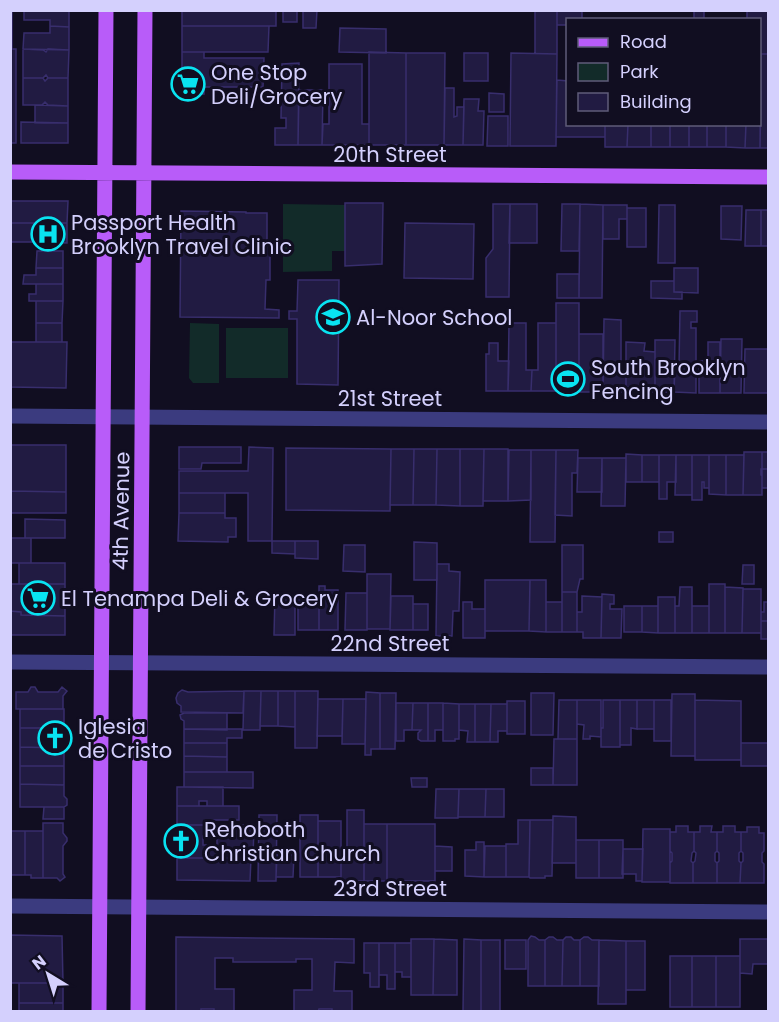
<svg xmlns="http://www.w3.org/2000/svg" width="779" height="1022" font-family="Poppins,sans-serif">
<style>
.green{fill:#122b29}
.building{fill:#211b42;stroke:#382e6d;stroke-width:1.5;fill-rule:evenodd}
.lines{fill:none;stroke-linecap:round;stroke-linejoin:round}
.minor{stroke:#3b3b7f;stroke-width:15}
.major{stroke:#b85cf9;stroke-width:15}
.labels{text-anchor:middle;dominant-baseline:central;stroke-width:6;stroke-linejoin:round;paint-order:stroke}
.poi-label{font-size:21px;fill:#d4d0fd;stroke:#110e21;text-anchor:start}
.street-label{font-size:21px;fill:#d4d0fd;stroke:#110e21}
</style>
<rect width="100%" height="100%" fill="#110e21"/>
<path class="green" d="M283 204 346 205 345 251H332V271L283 272Z
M190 323 219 324V383H193L189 378Z
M226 328H288V378H226Z"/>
<path class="building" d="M10 10H12V49H16V143H10Z
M24 10H69V27L50 26V20H24Z
M182 10H276V26H182Z
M283 10H297V22H283Z
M303 10H317L316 28H303Z
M535 10H557V54H535Z
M557 10H582V20H568V25H557Z
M694 10H704V20H694Z
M747 10H768V54H760V20H747Z
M50 26 69 27V50L23 49 24 33H50Z
M182 26H269L268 52H182Z
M340 28 386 29V53L339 52Z
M23 49 43 50 46 52 48 49 69 50 68 78H48L46 75 43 78H23Z
M182 52H204V58H264L263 87H204V94H182Z
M369 52 406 53V145H369Z
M406 53H445L444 145H406Z
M464 53H488V81H464Z
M511 53 557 54 556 146H510Z
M761 54H768V148H760Z
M299 63 298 145H275V128H286V118H281L282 64Z
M329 64H362V124H369V145H322L323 124H329Z
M23 78H43L45 81 48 78H68V106L48 105 45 102 42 105H23Z
M557 80 568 81V124H605V137H556Z
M445 88H454V117L457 116V107H464L463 145H444Z
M299 90H323L322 145H298Z
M760 91H761L760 148H745L746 124H760Z
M489 93 504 94V112H489Z
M464 99H479L478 111H484L483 145H463Z
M35 105 68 106V123H35Z
M488 116H508V146H487Z
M21 122 68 123V143H21Z
M605 124H628L627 147H605Z
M628 124H651V147H627Z
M651 124H670V147H651Z
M670 124H689V147H670Z
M689 124H707V147H689Z
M707 124H726V147H707Z
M726 124H746L745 148 726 147Z
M10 201H68L67 223H10Z
M345 203H383L382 264 345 266Z
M493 204H510L509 297H486V258L493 249Z
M510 204H537V243H509Z
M562 204H580L579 251H561Z
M580 204 603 205 602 298H579Z
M603 205H627V219H619V239H603Z
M659 205H675V263H658Z
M721 206H742L741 240 721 239Z
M627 208H646V247H627Z
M746 210H761V246H745Z
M761 210H768V246H761Z
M181 211 246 212V213H267V243H270V280H266L265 309 279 310V318L180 317Z
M10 223H35L34 242H10Z
M35 223H67V243L34 242Z
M405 223 474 224 473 279 404 278Z
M37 251H63V268H36Z
M36 268H63V284H23L24 275H36Z
M674 268H698V293L674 292Z
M557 274H579V298H557Z
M298 280H339L338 385 297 384V319H289V311H297Z
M651 281H674V292H682V299L651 298Z
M36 284H63V301H29V294H36Z
M36 301H63L62 323H36Z
M556 303H579V392L556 391Z
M680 311H697V322H691V328H696V393L674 392 675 366H679Z
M604 319 621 320V371H626V392H603Z
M36 323H62V342H36Z
M509 323H526V370H532L531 391H508Z
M538 323H556V391H531L532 370H538Z
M579 334H603V392H579Z
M721 339H742L741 393H720Z
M655 340H675L674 392H655Z
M10 342H67L66 388 10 387Z
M626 342 645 343 644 351 655 352V392H644V387H626Z
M708 342H720V393H699V361H708Z
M489 343H498V361H509L508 391H486V354H489Z
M745 349H768V393H744Z
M10 445H66V492L10 491Z
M179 447H241V463H202L201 469H179Z
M249 447 273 448 272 541H248V493H179V471H248Z
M286 448 391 449 390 511 286 510Z
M391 449H414L413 505H390Z
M414 449H437L436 505H413Z
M437 449H460V506L436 505Z
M460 449H484L483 506H460Z
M484 449H508V501H483Z
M509 450H531V500L508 501Z
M531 450H556L555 542H530Z
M556 450H578L577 473H572V516L555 515Z
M744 452H762V469H761V475L762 476V495H743Z
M762 452H768V469H762Z
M626 454 642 455V482H626Z
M642 455H659V482H642Z
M659 455H676V482H667V499H659Z
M676 455H692V495H675Z
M692 455H709V488H704V482H702V500H692Z
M709 455H726V495L709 494Z
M726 455H744L743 495H726Z
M578 458H602V492H577Z
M602 458H626L625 506H601Z
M762 469H768V488H762Z
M10 491 66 492V513H10Z
M179 493H225V513H179Z
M179 513H225V518H236V537H228V542L178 541Z
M25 519 65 520V538H25Z
M659 532H673V542H659Z
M10 538H31V563H10Z
M272 541H295V554L272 553Z
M295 541H318V559L295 558Z
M414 542 437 543V580H414Z
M344 545H365V572L343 571Z
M562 545H583V579H580L577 592H562Z
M19 563H65V584H19Z
M437 564H449V571L460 572 459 611H453L452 636H436Z
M743 565H754V584H742Z
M367 574H391L390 629H367Z
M485 580H530L529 631H485Z
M530 580H546V632L529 631Z
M10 584H65V616L21 615V612L10 611Z
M709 584H725V633H709Z
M319 586H325V590H338V630H319Z
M680 587H692V633H675V606H679Z
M725 587 743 588 742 633H725Z
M743 589H761V633H742Z
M562 592H577V632H562Z
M346 593H367V630H345Z
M602 594 614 595V604H610V609H622L621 638H601Z
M275 595H295V635H274Z
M298 596H319V630H298Z
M391 596H413V630H390Z
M582 596 602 597 601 638H583V632H577V612H582Z
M658 597H675V633H658Z
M463 602H472V609H485V638H463Z
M546 602H562V632H546Z
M764 602H768V621H761V612H764Z
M413 604H428V630H413Z
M624 606H642V632H624Z
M642 606H658V633L642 632Z
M692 606H709V633H692Z
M10 611 21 612V615L65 616V635H10Z
M761 621H768V639H761Z
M31 687H35L38 692H58L62 687 67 691 63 696V709H16V692H28Z
M182 690 188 692 244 691 243 713 181 712V706L177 703 176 698 178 693Z
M244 691H261L260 730H243Z
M261 691H278V726H260Z
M278 691H295V727L278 726Z
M295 691H318L317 748H295Z
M366 692 380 693V749H371V755H365Z
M380 693H396L395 749H380Z
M531 693H554L553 735H531Z
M672 694H695V756H671Z
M318 699H343L342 736H317Z
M343 699H366L365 744H342Z
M559 700H577V739H558Z
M577 700H601V737L590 736V739H583L584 725 577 724Z
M603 700H620V747H601V728H603Z
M620 700H637V729L631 728V745H620Z
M637 700H654V729H637Z
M654 700H671V741H654Z
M695 700 741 701V760H695Z
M507 701H525V734H507Z
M396 703H413L412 730H404V741H396Z
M413 703H428V741H421L418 739V733L421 730H412Z
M428 703H443V730H435V741H428Z
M443 703 459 704V739H455V741H443Z
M459 704H475V742H467L468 731 459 730Z
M475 704H491L490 742H475Z
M491 704H507V731H498V742H490Z
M20 709H64V728H20Z
M184 713H227V730L184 729V721L181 719 180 715Z
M20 728H64V748L20 747Z
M184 729H242V738H227V743H184Z
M554 739H577V785H553Z
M184 743H227V757L184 756Z
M741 743H768V766H741Z
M20 747 64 748V766H20Z
M184 756 227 757V772H184Z
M20 766H64V785L20 784Z
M531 768H553V785H531Z
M184 772H253V788L184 787Z
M411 778H427V787H412Z
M20 784 64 785V796L67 799V805L64 807H20Z
M177 787H223V806H207V801H199V806H177Z
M436 789H459L458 818H435Z
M459 789H486L485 817H458Z
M486 789H504V817H485Z
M177 806H239V820H205V825H177Z
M44 807H64V819H43Z
M347 810H364V881H341V859H347Z
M259 815H277L276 881H258Z
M300 815H318V877H300Z
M553 816 576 817V863H552Z
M518 820H530L529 877H506V844H518Z
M530 820H553L552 876H545V878H530L529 877Z
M318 821H341V877H318Z
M43 823H63V833L67 838V841L63 846V874L65 877 60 881 57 878H43Z
M364 824H387V881H364Z
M387 824H435V881H387Z
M178 825H254L253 858H177ZM203 836H217V845H203Z
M676 826H688V832H694V851L692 853 691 861 693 863V883H670V863L672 861V853L670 851V832H676Z
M700 826H712L711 832H717V851L715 853V861L717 863V883H693V863L695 861 696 853 694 851V832H700Z
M723 826H735V832H741V851L739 853V861L741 863 740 883H717V863L719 861V853L717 851V832H723Z
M747 827H759V833H764V851L762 853V862L764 864V883H740L741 863 743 861V853L741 851V832H747Z
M643 829H670V882H642Z
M10 831H25V875H10Z
M25 831H43V878H31V875H25Z
M576 840H599V878H576Z
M599 840H623V878H599Z
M476 842H484V877L465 876V850H476Z
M435 846 452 847V871H435Z
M485 846H506V877H484Z
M623 849H643L642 881H636V874H622Z
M277 855H294L293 877H276Z
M177 858H251L250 881 177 880Z
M10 935 62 936 63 983H10Z
M531 936 535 937 539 940H545V986H528V940Z
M176 937 354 939V963L335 962 334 991H352V1012H332V1009H319L318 1012H294V990H312V959H296V962H233V958H215V989H234V1012H214V1009H201V1012H176Z
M549 937H553L557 940H563L562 986H545V940Z
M566 937H571L574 940H580V986H562L563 940Z
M584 937H588L592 940H599V986H580V940Z
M411 939H434L433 995H411Z
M434 939 457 940V995H433Z
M464 939 481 940V1012H463Z
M740 939H768V964H753L752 974 740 973Z
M481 940H500V1012H481Z
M505 940H526V969H505Z
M599 940 626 941V1004H598Z
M626 941H645V990H626Z
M364 943H379V987H370V973H364Z
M379 943H395V989H387V975H379Z
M395 943H411V977H402V972H395Z
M670 956H692V1007H670Z
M692 956H716V1007H692Z
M716 956H740V1007H716Z
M19 983H63V1003H19Z
M19 1003H63V1012H19Z"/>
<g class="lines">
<path class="minor" d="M10 416 768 422
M10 662 768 667
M10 906 768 912"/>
<path class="major" d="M10 172 768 177
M99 1012 106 10
M138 1012 145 10"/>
</g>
<defs>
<symbol id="supermarket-ring" viewBox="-11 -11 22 22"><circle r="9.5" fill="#110e21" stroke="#09e3f1" stroke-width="1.5"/><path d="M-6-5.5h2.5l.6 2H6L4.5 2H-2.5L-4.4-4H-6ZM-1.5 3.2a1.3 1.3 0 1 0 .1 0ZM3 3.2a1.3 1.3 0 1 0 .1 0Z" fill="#09e3f1"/></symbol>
<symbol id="hospital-ring" viewBox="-11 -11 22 22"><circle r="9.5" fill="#110e21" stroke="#09e3f1" stroke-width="1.5"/><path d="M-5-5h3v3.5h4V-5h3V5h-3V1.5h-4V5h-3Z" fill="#09e3f1"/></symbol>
<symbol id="school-ring" viewBox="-11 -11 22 22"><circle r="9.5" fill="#110e21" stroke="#09e3f1" stroke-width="1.5"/><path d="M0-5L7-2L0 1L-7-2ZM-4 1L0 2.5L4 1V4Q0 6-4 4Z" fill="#09e3f1"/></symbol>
<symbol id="stadium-ring" viewBox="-11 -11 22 22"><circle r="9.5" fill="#110e21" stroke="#09e3f1" stroke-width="1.5"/><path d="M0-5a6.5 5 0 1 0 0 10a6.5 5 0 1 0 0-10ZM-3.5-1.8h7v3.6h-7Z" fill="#09e3f1"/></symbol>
<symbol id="church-ring" viewBox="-11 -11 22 22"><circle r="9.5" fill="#110e21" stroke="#09e3f1" stroke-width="1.5"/><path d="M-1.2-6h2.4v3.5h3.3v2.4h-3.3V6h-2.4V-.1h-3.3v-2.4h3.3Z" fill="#09e3f1"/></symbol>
</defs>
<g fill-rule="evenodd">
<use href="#supermarket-ring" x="169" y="65" width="38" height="38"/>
<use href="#hospital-ring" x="29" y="215" width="38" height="38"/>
<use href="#school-ring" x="314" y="298" width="38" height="38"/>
<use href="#stadium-ring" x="549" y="360" width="38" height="38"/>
<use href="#supermarket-ring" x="19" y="579" width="38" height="38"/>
<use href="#church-ring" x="36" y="719" width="38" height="38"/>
<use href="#church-ring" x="162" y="822" width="38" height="38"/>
</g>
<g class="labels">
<g class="poi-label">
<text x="211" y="72">One Stop<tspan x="211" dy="24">Deli/Grocery</tspan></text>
<text x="71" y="222">Passport Health<tspan x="71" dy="24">Brooklyn Travel Clinic</tspan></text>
<text x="356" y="317">Al-Noor School</text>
<text x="591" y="367">South Brooklyn<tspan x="591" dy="24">Fencing</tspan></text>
<text x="61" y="598">El Tenampa Deli &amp; Grocery</text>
<text x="78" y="726">Iglesia<tspan x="78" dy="24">de Cristo</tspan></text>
<text x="204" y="829">Rehoboth<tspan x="204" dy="24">Christian Church</tspan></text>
</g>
<g class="street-label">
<text x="390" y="154">20th Street</text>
<text x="390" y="398">21st Street</text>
<text transform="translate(121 511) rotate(-89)">4th Avenue</text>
<text x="390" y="643">22nd Street</text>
<text x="390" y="888">23rd Street</text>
</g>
</g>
<rect width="779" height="1022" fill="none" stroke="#d4d0fd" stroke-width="24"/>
<rect x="566" y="18" width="195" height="108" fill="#110e21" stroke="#5f5c79" stroke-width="1.5"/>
<rect x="578" y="38" width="30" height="9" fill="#b85cf9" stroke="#5f5c79" stroke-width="1.5"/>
<text x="620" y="48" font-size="18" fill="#d4d0fd">Road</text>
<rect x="578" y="63" width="30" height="18" fill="#122b29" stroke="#5f5c79" stroke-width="1.5"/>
<text x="620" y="78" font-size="18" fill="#d4d0fd">Park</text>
<rect x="578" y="93" width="30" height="18" fill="#211b42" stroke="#5f5c79" stroke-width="1.5"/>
<text x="620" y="108" font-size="18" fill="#d4d0fd">Building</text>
<g transform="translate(48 974) rotate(322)" stroke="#110e21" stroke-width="4.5" paint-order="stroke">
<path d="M0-4.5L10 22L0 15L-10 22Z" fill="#d4d0fd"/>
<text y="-9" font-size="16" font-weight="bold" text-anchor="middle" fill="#d4d0fd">N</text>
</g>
</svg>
